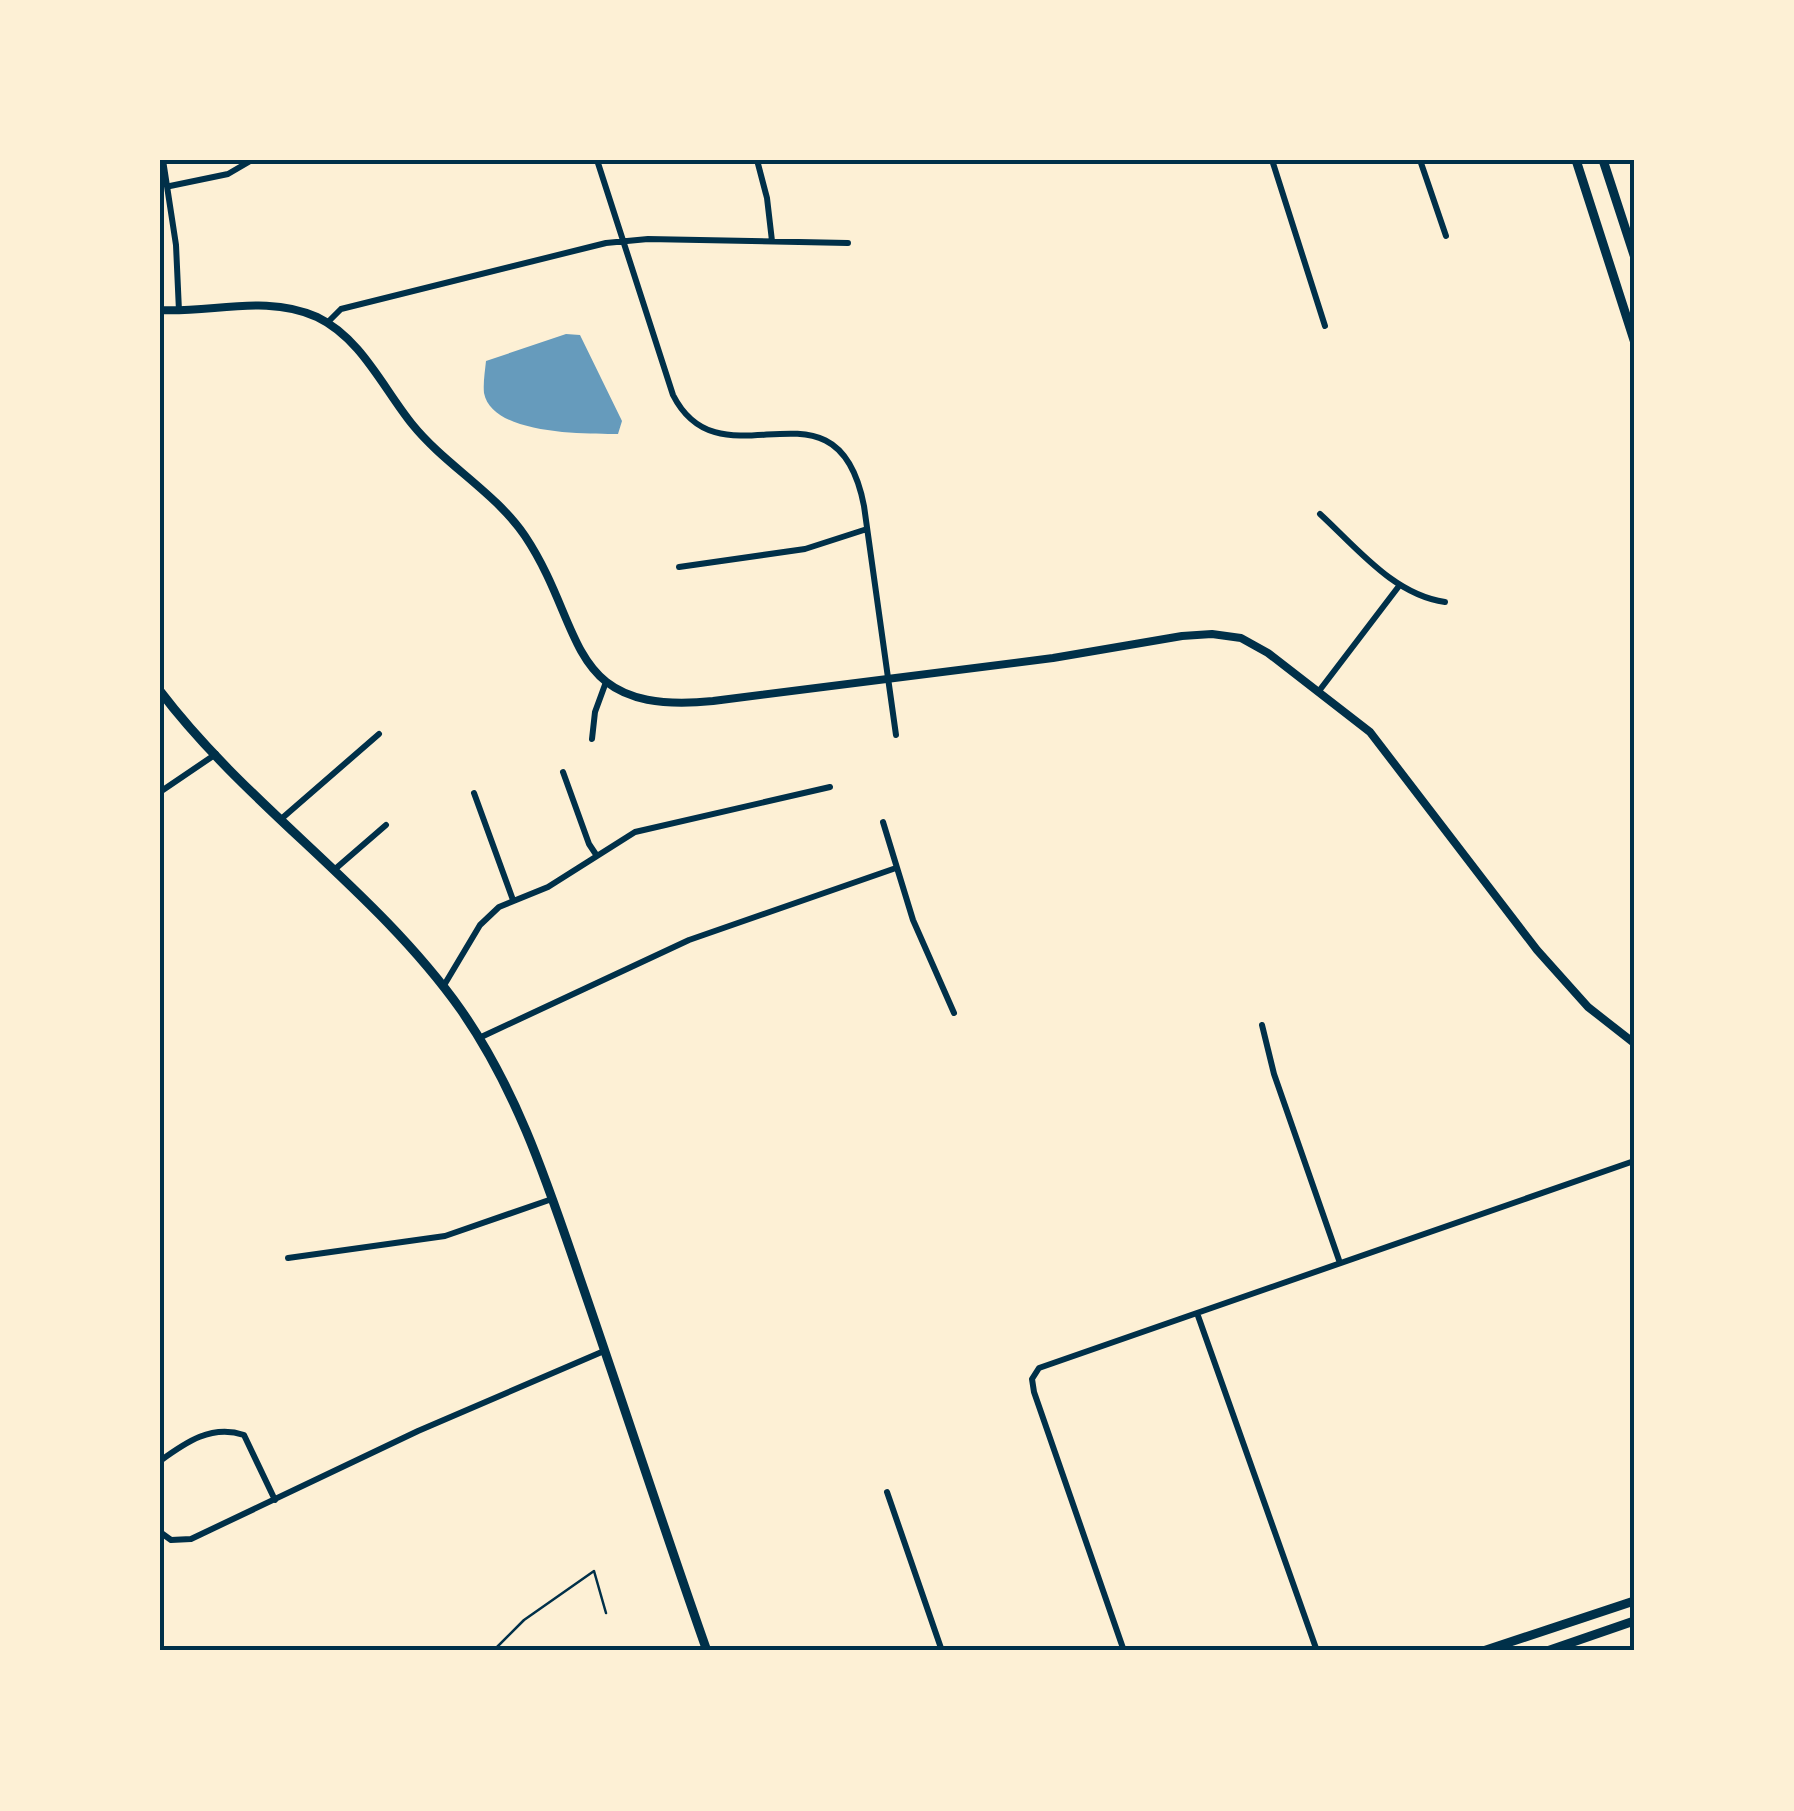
<svg xmlns="http://www.w3.org/2000/svg" width="1794" height="1811" font-family="'Golos Text',sans-serif">
<style>
.water{fill:#669bbc}
.lines{fill:none;stroke-linecap:round;stroke-linejoin:round}
.service{stroke:#003049;stroke-width:2.5}
.minor{stroke:#003049;stroke-width:6}
.tertiary{stroke:#003049;stroke-width:8}
.secondary{stroke:#003049;stroke-width:9}
.neatline{fill:none;stroke:#003049;stroke-width:4}
</style>
<rect width="100%" height="100%" fill="#fdf0d5"/>
<path class="water" d="M566 334 580 335 622 421 618 434C585 434 492 435 484 393 483 383 485 371 486 361Z"/>
<g class="lines">
<path class="service" d="M493 1651 524 1620 594 1571 606 1613"/>
<path class="minor" d="M163 160 176 245 179 311
M597 160 673 395C722 492 837 365 864 506L896 735
M757 160 767 198 772 241
M1272 160 1325 326
M1420 160 1446 236
M170 186 228 174 252 160
M327 323 341 309 606 243 648 239 848 243
M1320 514C1357 548 1394 595 1445 602
M679 567 805 549 867 529
M1319 691 1399 586
M592 739 595 712 606 682
M563 772 589 844 597 856
M160 792 216 754
M474 793 513 900
M280 820 379 734
M883 822 913 920 954 1013
M334 870 386 825
M443 987 480 925 499 907 548 887 635 832 830 787
M1262 1025 1274 1074 1340 1263
M479 1038 689 940 896 868
M288 1258 445 1236 552 1199
M1197 1313 1317 1651
M160 1461C186 1442 212 1424 244 1435L275 1500
M887 1492 942 1651
M160 1532 171 1540 191 1539 418 1431 604 1351
M1124 1651 1034 1392 1032 1379 1039 1368 1634 1161"/>
<path class="tertiary" d="M160 310C212 313 267 294 317 317 361 338 383 388 412 424 445 465 495 492 525 536 587 629 563 716 713 701L1053 658 1182 636 1212 634 1241 638 1268 653 1370 732 1537 950 1588 1007 1634 1043"/>
<path class="secondary" d="M1576 160 1634 340
M1603 160 1634 255
M160 691C248 807 376 890 461 1010 521 1096 551 1195 585 1293 626 1412 665 1532 707 1651
M1483 1651 1634 1601
M1547 1651 1634 1621"/>
</g>
<rect width="1794" height="1811" fill="none" stroke="#fdf0d5" stroke-width="325"/>
<rect x="162" y="162" width="1470" height="1486" class="neatline"/>
</svg>
